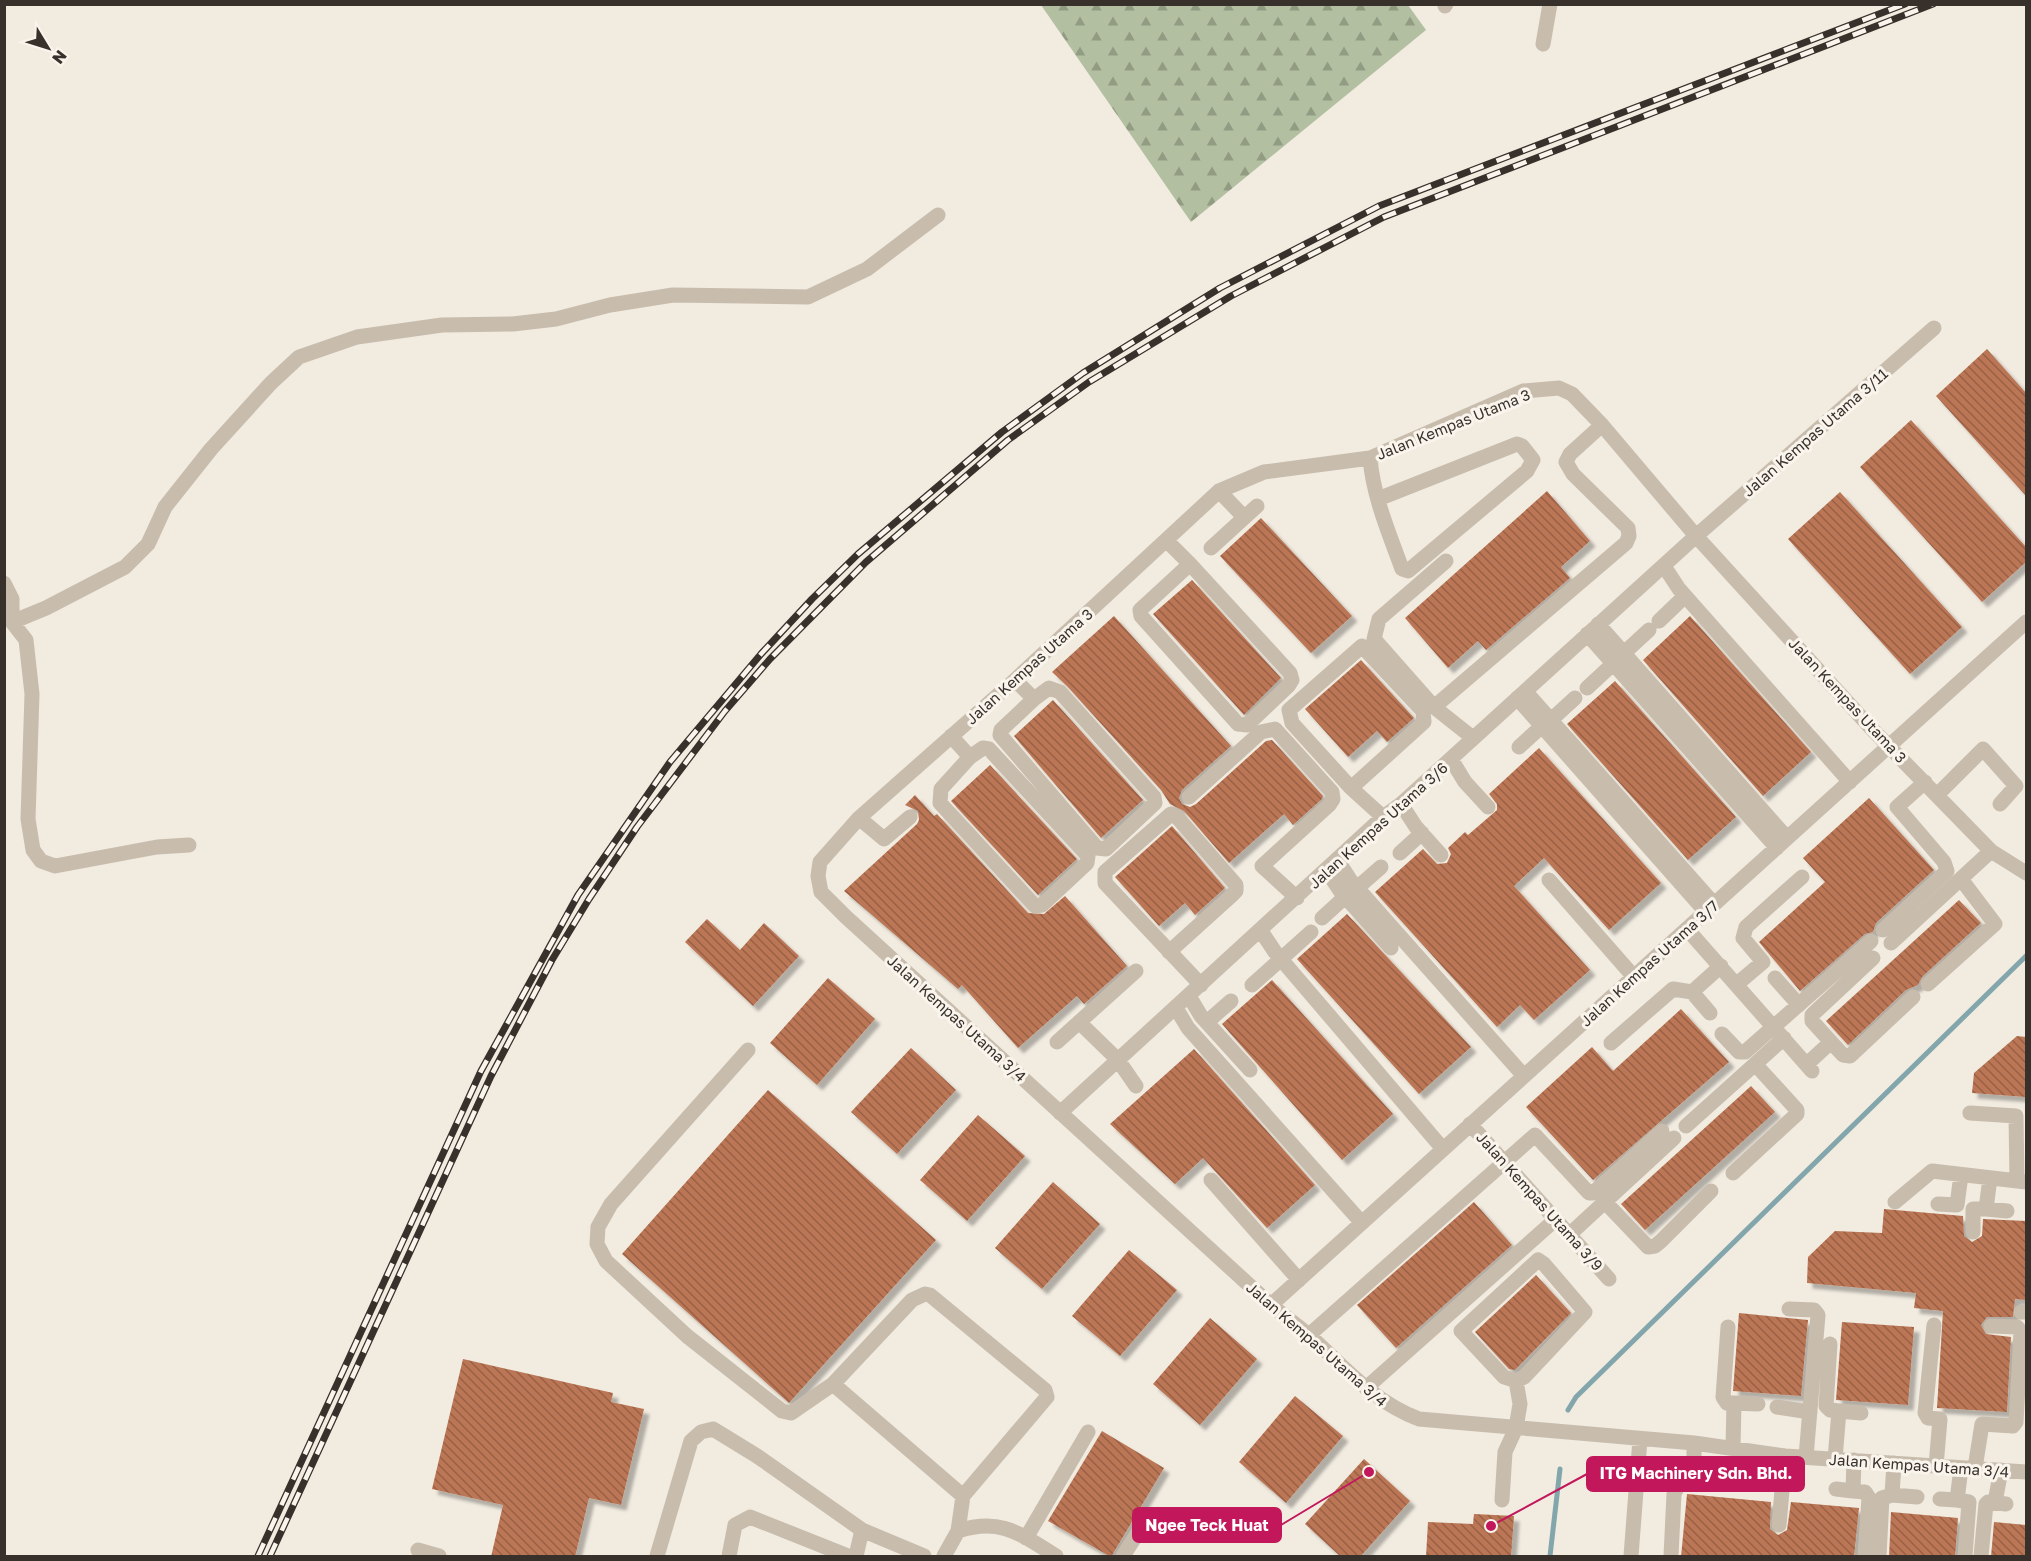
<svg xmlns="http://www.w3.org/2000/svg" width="2031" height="1561" font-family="'Golos Text',sans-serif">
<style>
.forest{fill:url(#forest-firs)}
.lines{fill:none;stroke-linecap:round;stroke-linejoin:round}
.stream{stroke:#82a6ac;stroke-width:5}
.building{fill:url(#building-back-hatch);filter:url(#shadow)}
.minor{stroke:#c8bcad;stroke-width:15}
.rail-casing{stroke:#37302b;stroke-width:7}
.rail{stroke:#f9f4ec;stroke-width:4.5;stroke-dasharray:14;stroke-linecap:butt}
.labels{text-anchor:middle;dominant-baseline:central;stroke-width:6;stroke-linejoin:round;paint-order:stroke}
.street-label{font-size:15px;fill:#37302b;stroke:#f9f4ec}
.leader{fill:none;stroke:#c2185b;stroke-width:2}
.callout-dot{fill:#c2185b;stroke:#f9f4ec;stroke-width:2}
.callout{fill:#c2185b;stroke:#c2185b;stroke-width:2}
.callout-label{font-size:16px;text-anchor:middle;font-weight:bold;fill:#fff}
</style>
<defs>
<pattern id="forest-firs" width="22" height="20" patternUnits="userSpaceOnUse" patternTransform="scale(1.5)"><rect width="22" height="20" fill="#b2bfa1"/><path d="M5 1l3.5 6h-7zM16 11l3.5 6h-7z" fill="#929c83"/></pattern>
<pattern id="building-back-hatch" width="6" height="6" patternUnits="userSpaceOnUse" patternTransform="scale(1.5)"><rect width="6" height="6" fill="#bb7654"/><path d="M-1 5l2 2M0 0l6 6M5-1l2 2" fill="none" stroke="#996146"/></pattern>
<filter id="shadow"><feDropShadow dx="5.5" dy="5.5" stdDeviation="1.5" flood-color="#0004"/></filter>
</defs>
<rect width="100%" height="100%" fill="#f1ebe0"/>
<path class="forest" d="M1041 5H1408L1426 30 1191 222Z"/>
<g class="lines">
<path class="stream" d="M1568 1410 1576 1397 2026 956
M1550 1556 1560 1469"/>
</g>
<path class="building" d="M1987 349 2026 393V496L1936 396Z
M1911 420 2026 547V562L1982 602 1860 467Z
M1547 491 1590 541 1561 567 1570 578 1486 650 1478 641 1448 668 1405 618Z
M1840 492 1962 627 1910 674 1788 539Z
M1261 518 1352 616 1311 653 1220 556Z
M1192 580 1281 678 1244 715 1153 614Z
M1114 616 1231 746 1182 790 1179 798 1182 804 1190 807 1196 804 1266 741 1272 740 1323 796 1322 799 1293 825 1284 814 1229 863 1184 811 1170 804 1161 790 1067 686 1052 672Z
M1690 616 1811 752 1763 796 1643 660Z
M1361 660 1414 718 1387 742 1377 731 1348 757 1305 709Z
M1615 681 1736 817 1688 860 1567 724Z
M1053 700 1143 800 1101 838 1014 736Z
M1539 748 1661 883 1609 930 1544 858 1514 886 1590 970 1534 1020 1520 1005 1497 1027 1375 892 1423 849 1437 864 1447 863 1451 854 1448 848 1465 832 1468 835 1497 810V804L1489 794Z
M990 765 1077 859 1038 895 951 801Z
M915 795 934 816 937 814 1028 913 1044 914 1065 896 1127 966 1084 1004 1077 996 1018 1048 962 985 958 989 844 891 917 824 919 820 918 811 905 805Z
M1869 798 1934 870 1876 923 1873 932 1865 934 1800 991 1759 942 1825 882 1803 858Z
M1172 826 1225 888 1195 915 1185 903 1159 926 1115 877Z
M1959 900 1981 923 1922 977 1918 985 1906 990 1848 1045 1826 1021Z
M1347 914 1471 1047 1419 1094 1297 959Z
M707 919 740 950 764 923 799 956 753 1006 685 942Z
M828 978 875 1019 817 1085 770 1043Z
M1272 980 1393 1114 1342 1160 1222 1024Z
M1681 1009 1729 1062 1593 1180 1526 1107 1592 1047 1613 1071Z
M2017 1036 2026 1037V1097L1972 1093 1974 1073Z
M911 1048 956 1090 897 1154 851 1112Z
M1194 1049 1315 1185 1267 1228 1203 1158 1175 1184 1110 1124Z
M1751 1086 1775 1112 1645 1230 1621 1204Z
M768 1090 936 1240 789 1403 622 1254Z
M978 1115 1025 1156 967 1221 920 1180Z
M1053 1182 1100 1224 1042 1289 995 1248Z
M1474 1202 1512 1245 1396 1348 1357 1305Z
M1884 1209 1963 1216 1964 1236 1972 1242 1982 1236 1983 1219 2026 1221V1300L2015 1299 2013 1317H1987L1981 1325 1986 1334 2011 1337 2007 1412 1937 1408 1943 1311 1914 1308 1916 1293 1807 1283 1808 1257 1835 1231 1882 1233Z
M1129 1250 1177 1290 1120 1356 1072 1316Z
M1536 1275 1571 1313 1515 1370 1509 1369 1475 1332Z
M1739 1313 1808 1320 1801 1396 1733 1391Z
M1210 1318 1257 1359 1200 1425 1153 1384Z
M1842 1322 1914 1327 1908 1405 1836 1400Z
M463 1359 613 1393 611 1402 644 1409 621 1505 589 1498 575 1557H491L503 1505 432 1489Z
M1295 1396 1343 1436 1286 1503 1239 1462Z
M1102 1431 1164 1468 1111 1557 1048 1521Z
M1364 1459 1410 1501 1360 1557H1341L1305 1524Z
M1687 1494 1771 1502 1770 1529 1778 1535 1787 1530 1791 1502 1859 1508 1854 1557H1681Z
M1891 1512 1958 1518 1955 1557H1889Z
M1474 1514 1514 1516 1511 1557H1426L1428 1522 1473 1524Z
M1994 1522 2026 1525V1557H1991Z"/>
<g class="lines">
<path class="minor" d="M1445 6 1446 4
M1543 44 1550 4
M1370 458C1373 496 1389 533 1402 569L1408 571 1527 471 1533 460 1522 446 1517 444 1378 499
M1219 491 1244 517
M1167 541 1190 564 1140 610 1141 616 1238 724 1247 725 1289 685 1292 680 1290 673 1190 564
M1211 548 1257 506
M1446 561 1379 619 1374 639 1434 707 1473 738
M1664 566 1679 589 1850 782
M4 583 12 599V622L26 640 32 694 28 819 33 850 41 861 55 866 157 847 189 845
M1659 621 1685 596
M12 622 46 608 125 567 148 544 165 507 211 449 271 383 299 357 357 337 442 325 513 324 556 319 610 305 673 295 808 297 867 269 938 215
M1598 624 1787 838
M1587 634 1777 848
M1624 653 1649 630
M1015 680 1034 699 1001 730 1000 735 1097 848 1106 849 1155 803 1154 797 1060 692 1049 688 1034 699
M1587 688 1614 663
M1525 691 1714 904
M1517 698 1706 912
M1434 707 1626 543 1629 536 1628 528 1573 474 1566 462 1570 454 1602 425
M1551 720 1575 698
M951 736 970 757 941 789 940 803 1035 906 1042 905 1087 863 1088 856 989 749 983 748 970 757
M1519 747 1542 726
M1451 759 1465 782 1488 807
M1351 788 1424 722 1423 711 1362 646 1289 710 1292 723 1351 788 1383 817
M1937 795 1983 749 2016 786 2000 804
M1189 797 1261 732 1275 729 1332 792 1333 799 1329 805 1262 866 1297 898
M1401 804 1416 827 1441 855
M859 818 884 839 910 817
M1400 853 1422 833
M1338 861 1351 881 1524 1076
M1327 871 1341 892 1391 948
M2026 873 1991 851 1871 728 1696 536 1602 425 1572 394 1559 388 1523 391 1370 458 1264 472 1219 491 1015 680 859 818 820 862 818 876 821 892 845 916 1271 1305C1284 1316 1298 1326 1311 1337 1345 1368 1375 1403 1419 1419L1694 1443 1785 1456 2026 1472
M1549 880 1634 977
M1357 888 1381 867
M1322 918 1345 897
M1687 929 1812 1071
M1883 930 1947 871 1944 862 1897 807 1925 782
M1261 931 1275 952 1443 1149
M1891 943 1991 851
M1169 952 1231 896 1236 891V885L1177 817 1171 814 1105 872V883L1201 985
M1775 978 1799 1005
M1737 984 1763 962 1743 938 1746 927 1802 877
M1928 984 1995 924 1961 879
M1252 985 1311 932
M1692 992 1710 1013
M1189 996 1201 1016 1250 1070
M1176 1008 1188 1028 1362 1223
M1079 1022 1118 1060 1136 1086
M1207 1022 1231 1001
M1722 1034 1739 1052H1745L1871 941
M1057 1042 1136 971
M1831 1042 1812 1021V1015L1873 958
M1611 1043 1673 989 1692 992 1721 966
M748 1050 611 1204 598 1227 597 1244 606 1261 687 1336 782 1411 791 1413 833 1384 912 1300 925 1294 930 1295 1045 1390 1047 1397 963 1496 833 1384
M1807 1064 1831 1042 1843 1055 1850 1056 1913 997
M1060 1113 1383 817 1401 804 1696 536 1934 328
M1970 1113 2016 1116 2017 1181
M1470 1124 1609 1279
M1686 1126 1784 1038
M1733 1173 1797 1114V1110L1755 1064
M1990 1178 1986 1209 2007 1211
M1211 1180 1299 1280
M1604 1201 1648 1247 1655 1246 1661 1241 1711 1191
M1895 1202 1932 1171 2026 1182
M1938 1204 1957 1205 1961 1175
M1973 1232V1209H1986
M1570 1234 1674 1138
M1271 1305 2026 622
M1789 1309 1814 1310 1818 1315 1806 1457
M2021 1312H2026
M1934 1325 1925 1413 1928 1418 1940 1419 1936 1466
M1728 1327 1723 1397 1727 1403H1734
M1309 1335 1535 1135 1589 1193H1593L1662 1131
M1830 1344 1826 1406 1830 1410 1839 1411 1835 1459
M1366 1388 1556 1219
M1777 1407 1810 1412
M1839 1411 1861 1413
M1733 1447 1734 1403 1758 1404
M1854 1460 1853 1491 1865 1492 1869 1498 1865 1556
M1975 1468 1982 1424 2013 1426 2016 1422 2021 1332 2017 1327 1991 1326
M1836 1489 1853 1491
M1892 1495 1917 1497
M1940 1499 1957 1500 1961 1468
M1502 1500 1505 1452 1516 1428 1520 1404 1516 1381 1504 1377 1461 1331 1538 1260 1544 1264 1585 1312 1524 1377 1516 1381
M1957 1500 1969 1502 1965 1556
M1995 1502 2001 1470
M1779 1525 1785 1456
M958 1531C1001 1517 1020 1534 1056 1556
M1026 1538 1088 1432
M418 1550 439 1556
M657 1556 691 1441 701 1432 713 1429 757 1456 862 1530 924 1556
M729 1556 735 1525 750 1517 848 1556
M856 1556 862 1530
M944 1556 958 1531 963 1496
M1123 1556 1146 1520
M1631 1556 1640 1439
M1671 1556 1674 1494 1682 1478 1694 1476V1443
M1879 1556 1882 1498 1892 1495 1894 1463
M1981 1556 1986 1504 1988 1502 2006 1504"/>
<defs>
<path id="rail" d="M258 1556 481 1071 578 895 670 762 761 654 812 599 858 554 1002 432 1083 373 1220 288 1379 206 1905 4
M270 1556 491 1076 552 960 589 899 637 827 725 711 770 659 866 562 1008 440 1089 382 1231 296 1384 217 1933 4"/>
</defs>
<use href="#rail" class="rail-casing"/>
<use href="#rail" class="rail"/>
</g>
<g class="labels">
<g class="street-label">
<text transform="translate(1453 424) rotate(-22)">Jalan Kempas Utama 3</text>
<text transform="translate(1815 432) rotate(-41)">Jalan Kempas Utama 3/11</text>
<text transform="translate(1029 666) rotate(-42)">Jalan Kempas Utama 3</text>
<text transform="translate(1848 700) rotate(47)">Jalan Kempas Utama 3</text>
<text transform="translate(1378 825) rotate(-42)">Jalan Kempas Utama 3/6</text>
<text transform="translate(1649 963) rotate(-42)">Jalan Kempas Utama 3/7</text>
<text transform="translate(957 1018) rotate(42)">Jalan Kempas Utama 3/4</text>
<text transform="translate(1540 1201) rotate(48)">Jalan Kempas Utama 3/9</text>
<text transform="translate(1317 1344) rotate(41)">Jalan Kempas Utama 3/4</text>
<text transform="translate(1919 1465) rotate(4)">Jalan Kempas Utama 3/4</text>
</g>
</g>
<path class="leader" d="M1491 1526L1587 1474M1369 1472L1281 1525"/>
<g class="callout-dot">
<circle cx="1491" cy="1526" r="6"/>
<circle cx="1369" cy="1472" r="6"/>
</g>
<g class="callout">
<rect x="1587" y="1457" width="217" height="34" rx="6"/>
<rect x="1133" y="1508" width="148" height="34" rx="6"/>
</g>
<g class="callout-label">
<text x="1696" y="1479">ITG Machinery Sdn. Bhd.</text>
<text x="1207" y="1531">Ngee Teck Huat</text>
</g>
<rect width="2031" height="1561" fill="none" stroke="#37302b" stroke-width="12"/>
<g transform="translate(48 48) rotate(128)" stroke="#f9f4ec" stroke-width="4.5" paint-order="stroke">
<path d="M0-4.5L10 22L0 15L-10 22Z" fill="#37302b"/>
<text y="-9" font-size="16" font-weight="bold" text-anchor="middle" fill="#37302b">N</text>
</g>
</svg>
